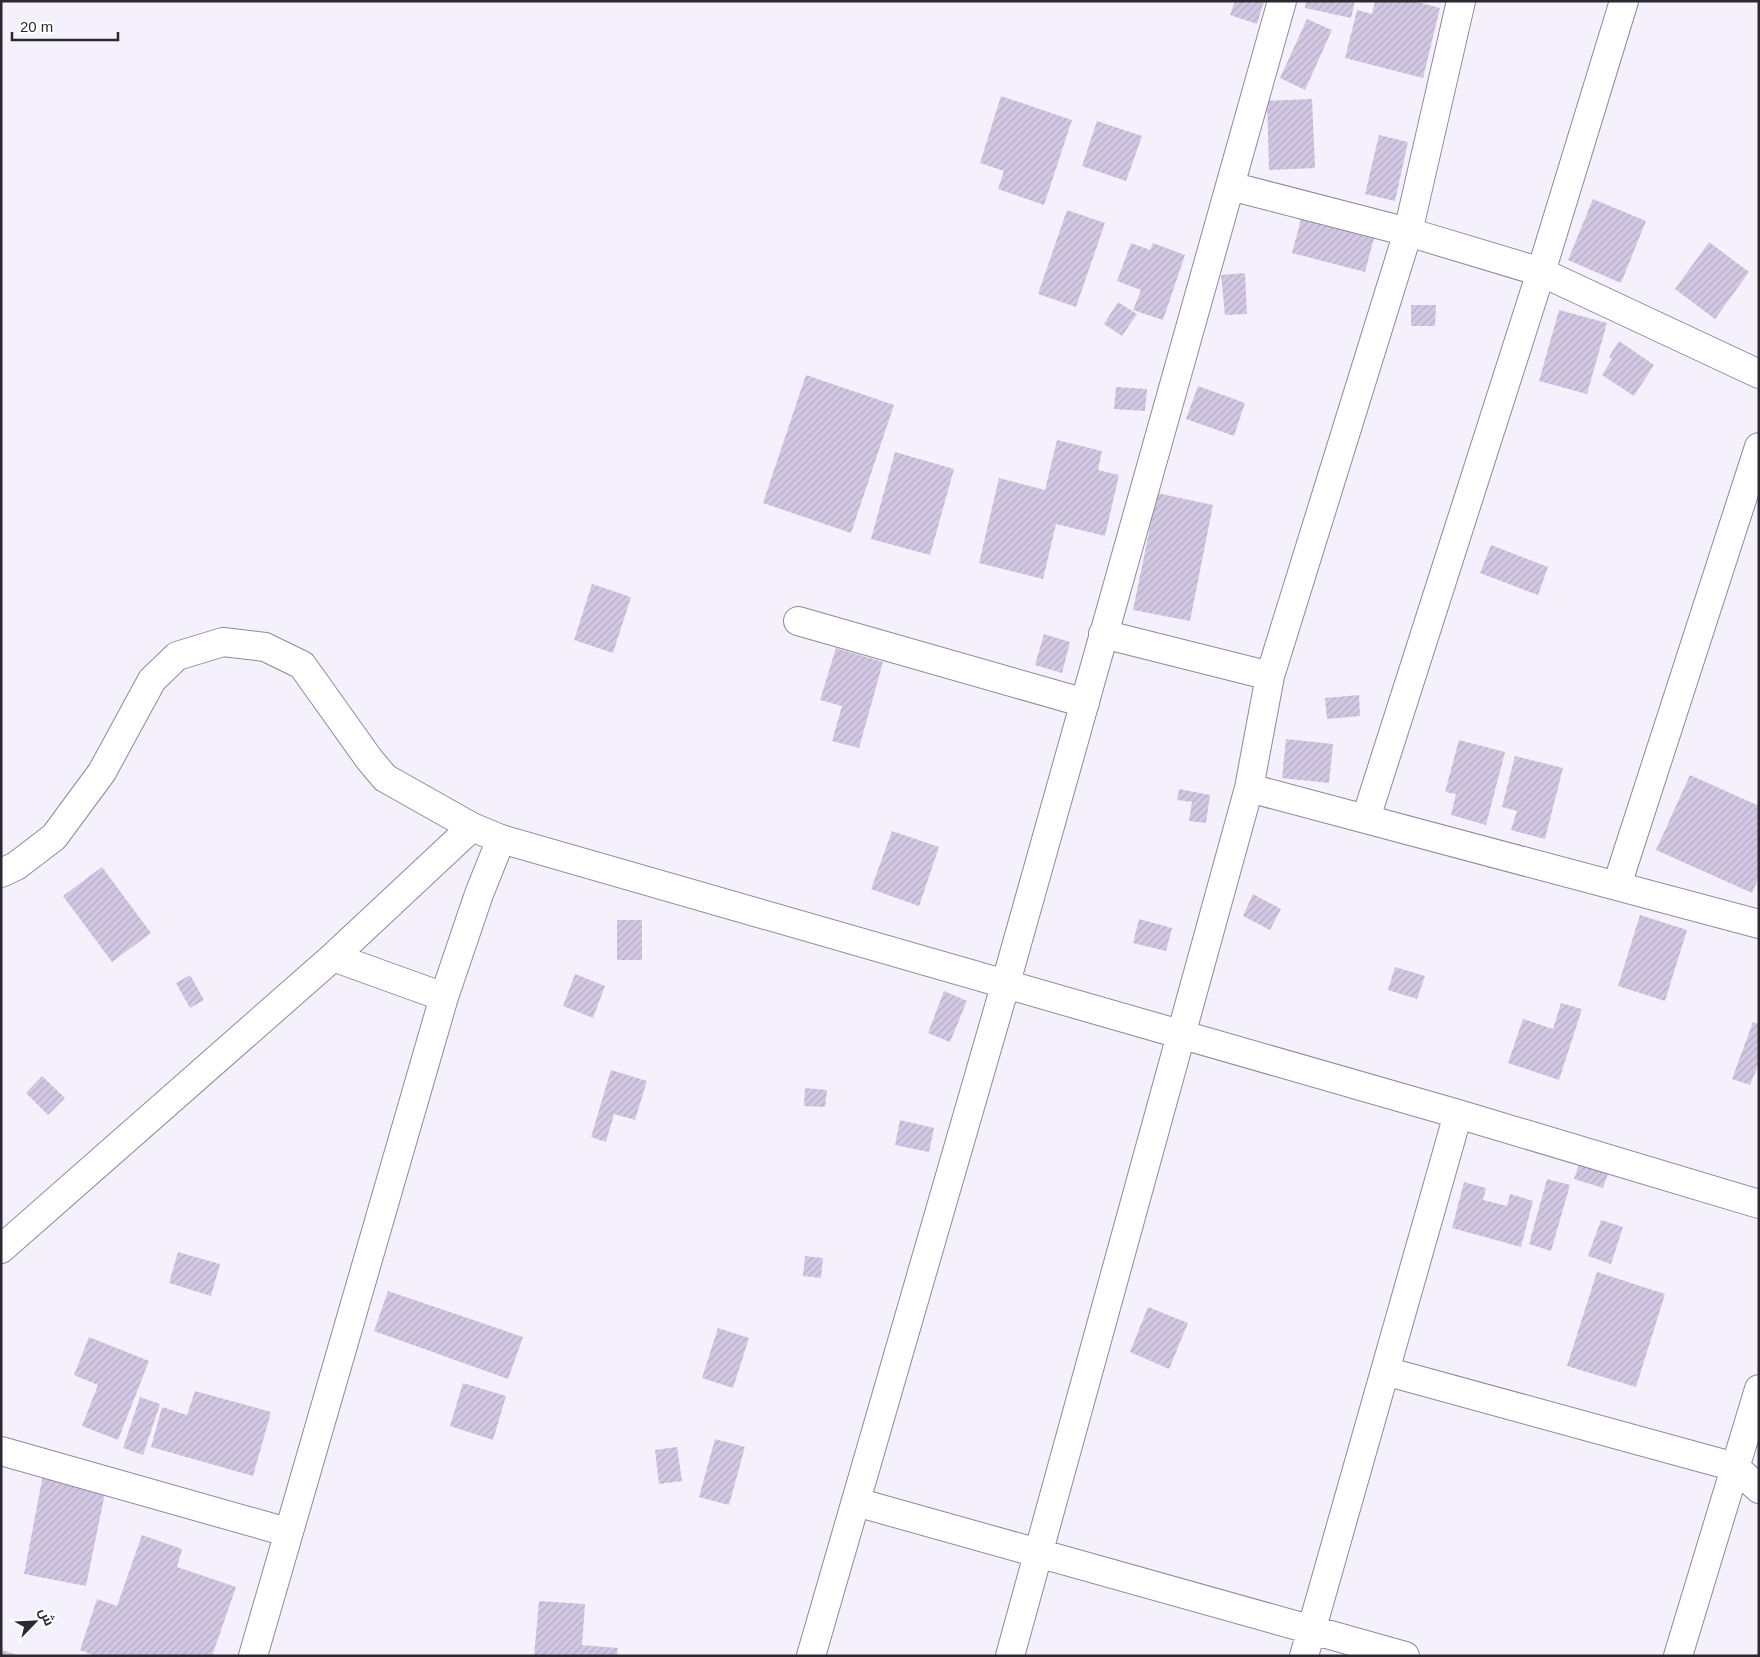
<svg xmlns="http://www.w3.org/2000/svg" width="1760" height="1657" font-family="Arial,Cairo,sans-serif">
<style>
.building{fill:url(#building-hatch)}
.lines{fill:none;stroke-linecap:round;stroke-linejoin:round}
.minor-casing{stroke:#9186a0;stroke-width:30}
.minor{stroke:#fff;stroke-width:28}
</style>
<defs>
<pattern id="building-hatch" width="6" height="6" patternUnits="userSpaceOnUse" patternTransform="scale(1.25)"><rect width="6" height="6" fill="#d2c8e4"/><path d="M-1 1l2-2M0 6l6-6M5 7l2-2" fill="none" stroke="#b4acc4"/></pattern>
</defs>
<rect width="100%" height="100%" fill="#f5f1fc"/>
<path class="building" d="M1235 1H1264L1257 24 1230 15Z
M1306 1H1355L1351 18 1305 8Z
M1375 1H1414L1440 8 1423 78 1345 58 1357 10 1372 14Z
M1307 19 1332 30 1305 90 1280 78Z
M1001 96 1072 120 1044 205 998 189 1004 171 980 163Z
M1312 99 1315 168 1269 170 1267 101Z
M1097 121 1142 136 1126 181 1082 166Z
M1379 135 1408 142 1395 201 1365 194Z
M1593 199 1646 221 1621 283 1568 260Z
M1067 210 1105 223 1076 307 1038 294Z
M1301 219 1374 238 1365 272 1292 253Z
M1709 242 1749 272 1715 319 1675 289Z
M1131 243 1150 250 1153 243 1185 255 1163 320 1133 310 1141 290 1117 281Z
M1245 273 1247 314 1225 315 1221 275Z
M1118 302 1137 314 1122 336 1104 324Z
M1411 305H1436L1435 326H1411Z
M1559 310 1607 323 1587 394 1539 381Z
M1619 341 1654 365 1634 396 1602 375 1612 359 1609 357Z
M806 375 894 405 851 533 763 503Z
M1198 386 1245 403 1234 436 1186 419Z
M1116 387 1147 389 1145 411 1114 409Z
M1057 440 1102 451 1098 470 1119 475 1105 536 1056 524 1043 579 979 563 999 478 1045 490Z
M895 452 954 469 930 555 871 539Z
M1157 493 1213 505 1190 621 1133 610Z
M1491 545 1548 567 1538 595 1480 573Z
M592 584 631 597 613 653 574 640Z
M1044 634 1070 642 1062 673 1035 665Z
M836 648 883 662 859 748 832 741 842 706 820 700Z
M1359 695 1360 716 1327 719 1325 698Z
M1286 739 1333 744 1329 783 1282 778Z
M1459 740 1505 752 1486 825 1451 815 1456 794 1445 792Z
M1515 756 1563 768 1545 839 1511 830 1517 811 1502 807Z
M1690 775 1759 806V877L1752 893 1656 850Z
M1179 789 1210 795 1206 823 1189 821 1192 802 1177 800Z
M892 831 939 847 919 906 871 889Z
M102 867 151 933 112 962 63 896Z
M1253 894 1281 909 1270 930 1243 916Z
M1640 915 1687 930 1665 1001 1618 986Z
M1139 919 1172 928 1166 951 1133 943Z
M617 920H642V960H617Z
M1395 967 1425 976 1417 999 1388 990Z
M575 974 605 986 593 1018 563 1006Z
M190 975 204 1000 190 1008 176 983Z
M944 991 967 1001 950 1042 928 1033Z
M1561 1003 1582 1009 1559 1080 1508 1063 1523 1019 1553 1029Z
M1753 1022 1759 1024V1063L1750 1085 1732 1079Z
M611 1070 647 1081 635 1120 614 1114 606 1142 591 1137Z
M42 1076 65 1098 48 1115 26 1093Z
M805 1088 827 1090 825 1107 804 1106Z
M900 1120 934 1128 929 1152 895 1145Z
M1582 1155 1611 1165 1603 1188 1574 1179Z
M1547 1179 1570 1185 1551 1251 1529 1244Z
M1464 1182 1486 1188 1483 1200 1507 1206 1510 1194 1533 1201 1521 1247 1452 1228Z
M1601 1220 1623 1227 1611 1264 1588 1256Z
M178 1252 220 1264 211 1296 169 1283Z
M805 1256 823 1258 821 1278 803 1276Z
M1597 1272 1665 1294 1636 1387 1567 1366Z
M388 1291 523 1337 508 1379 374 1331Z
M1148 1307 1188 1323 1169 1369 1130 1352Z
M718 1328 749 1338 733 1388 702 1378Z
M89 1337 149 1361 118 1440 82 1426 98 1385 74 1375Z
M463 1383 506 1396 493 1440 450 1426Z
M195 1391 271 1412 253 1476 151 1447 162 1407 187 1415Z
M140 1397 160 1404 143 1455 123 1448Z
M715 1439 745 1447 729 1505 699 1497Z
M677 1447 682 1481 659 1484 655 1450Z
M44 1470 107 1483 86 1586 24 1574Z
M142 1535 182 1549 177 1567 236 1587 212 1656H96L80 1650 97 1599 117 1606Z
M539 1601 585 1604 582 1645 618 1648 617 1656H534Z
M1 1650 18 1655V1656H1Z"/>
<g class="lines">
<defs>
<path id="minor" d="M1230 186 1408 232 1541 272 1759 374
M798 621 1085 703
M1103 634 1270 676
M1249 788 1759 924
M1366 818 1541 272 1624 1
M1 873 16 866 54 837 102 772 152 680 177 656 223 642 265 647 302 665 369 759 385 778 472 827 501 839
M1617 885 1759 447
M333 957 444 997
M1 1249 333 957 472 827
M1385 1371 1735 1467 1759 1489
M1 1451 287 1532
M856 1502 1405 1656
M253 1656 444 997 479 894 501 839 1458 1114 1759 1204
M811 1656 1005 986 1282 1
M1010 1656 1249 788 1270 676 1408 232 1461 1
M1304 1656 1458 1114
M1678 1656 1759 1389"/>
</defs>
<use href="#minor" class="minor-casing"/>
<use href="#minor" class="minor"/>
</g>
<rect width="1760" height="1657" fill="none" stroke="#2c2832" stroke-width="5"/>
<g transform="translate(35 1622) rotate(66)" stroke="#ffffff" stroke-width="4" paint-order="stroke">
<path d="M0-4L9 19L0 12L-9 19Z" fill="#2c2832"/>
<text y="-8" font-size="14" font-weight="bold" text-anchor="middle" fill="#2c2832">ش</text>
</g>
<path d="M12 32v8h106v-8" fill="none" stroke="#2c2832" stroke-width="2.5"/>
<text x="20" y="32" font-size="15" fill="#2c2832" stroke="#ffffff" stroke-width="4" paint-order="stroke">20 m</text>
</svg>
